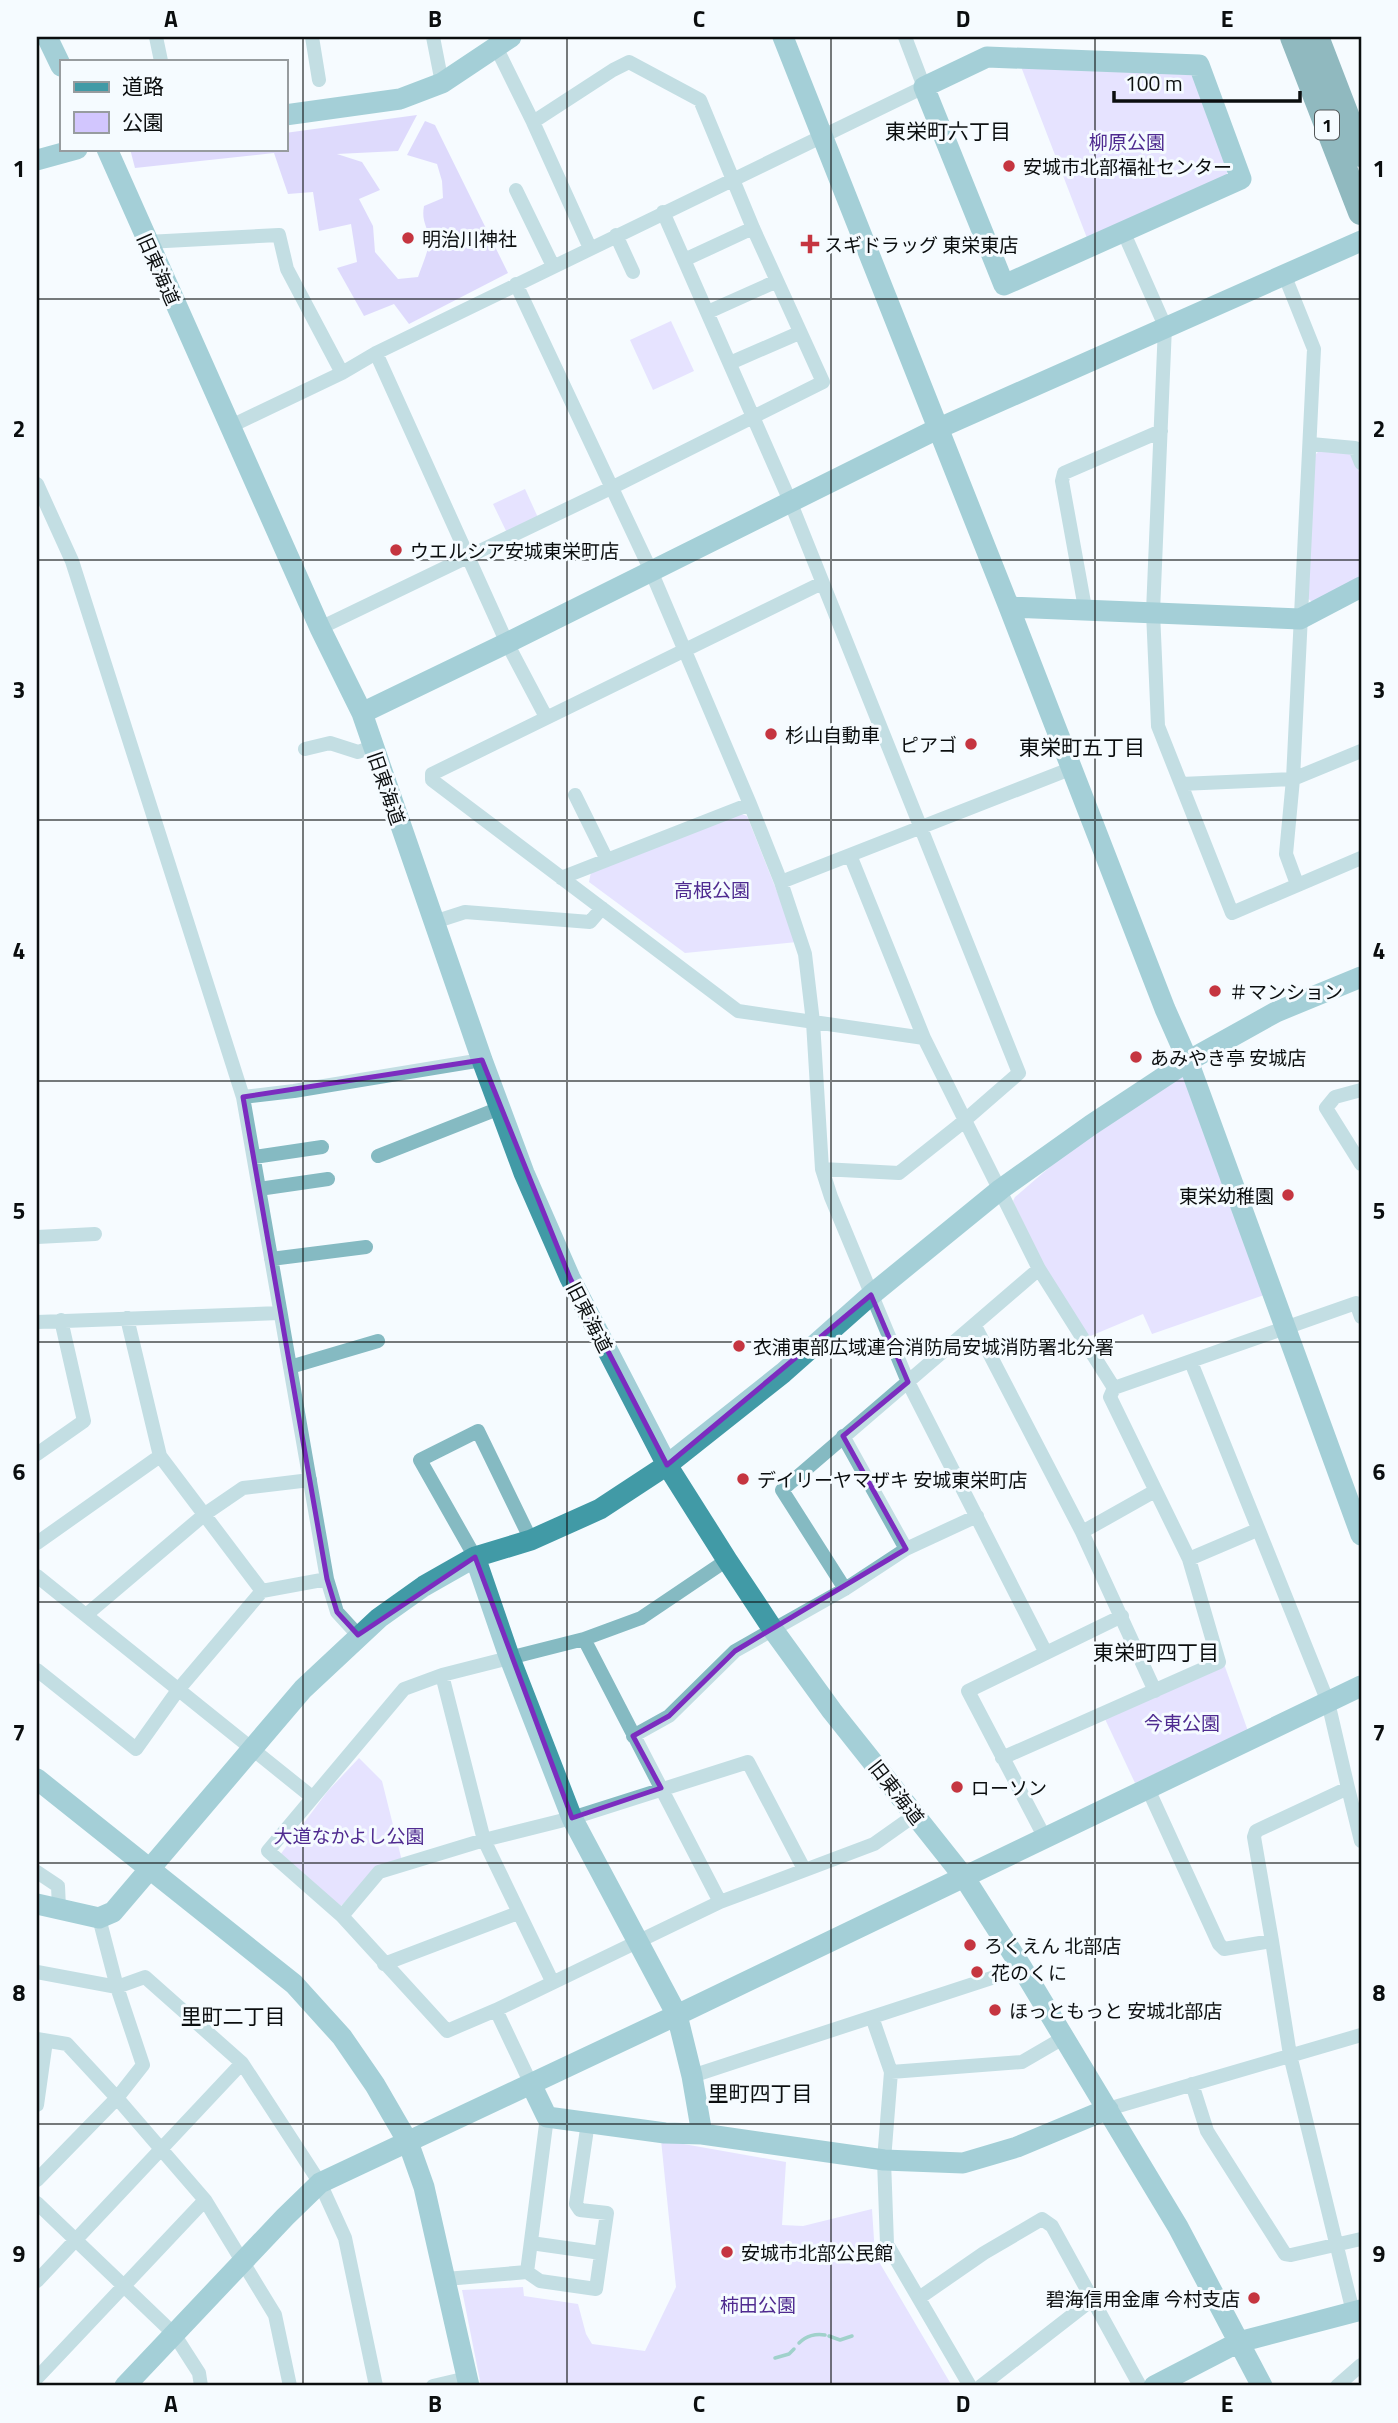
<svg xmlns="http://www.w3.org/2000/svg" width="1398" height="2423" font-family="'Titillium Web','Noto Sans JP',sans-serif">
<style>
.green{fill:#d2c6fe}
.forest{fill:#c2b2f9}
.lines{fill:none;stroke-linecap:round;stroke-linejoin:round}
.stream{stroke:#399d8c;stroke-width:3.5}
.street{stroke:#85bac2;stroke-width:14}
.secondary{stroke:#419aa6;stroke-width:21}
.highway{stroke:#146872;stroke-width:26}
.marked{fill:none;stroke:#7b2cbf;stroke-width:5;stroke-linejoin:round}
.grid{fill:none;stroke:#0b0e0f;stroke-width:2;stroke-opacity:0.55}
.poi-dot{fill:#c53540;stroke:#f5fbff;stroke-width:2.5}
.labels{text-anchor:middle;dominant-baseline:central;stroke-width:6;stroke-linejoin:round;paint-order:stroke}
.shield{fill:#f5fbff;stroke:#515557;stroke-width:2}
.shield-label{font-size:18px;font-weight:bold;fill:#0b0e0f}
.park-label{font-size:19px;fill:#4f2b90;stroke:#f5fbff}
.poi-label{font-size:19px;fill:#0b0e0f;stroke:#f5fbff;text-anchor:start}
.street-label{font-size:19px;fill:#0b0e0f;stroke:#f5fbff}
.neighbourhood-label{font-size:21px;fill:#0b0e0f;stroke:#f5fbff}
.neatline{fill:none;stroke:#0b0e0f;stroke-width:2.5}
.grid-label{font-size:23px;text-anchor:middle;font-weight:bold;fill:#0b0e0f}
</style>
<rect width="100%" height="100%" fill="#f5fbff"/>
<path class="green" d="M1020 64 1188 72 1193 76 1228 170 1226 176 1087 238Z
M671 321 694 371 653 390 630 340Z
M1319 451C1328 451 1346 449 1352 455 1367 469 1361 556 1361 580L1315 604 1307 598 1315 455Z
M525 489 540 522 509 537 493 504Z
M739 813 747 816 797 942 685 953 589 882 591 872Z
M1185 1068 1267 1294 1152 1334 1143 1314 1088 1337 1044 1269 1013 1201 1015 1197 1095 1128Z
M1224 1664 1248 1731 1135 1783 1105 1719Z
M359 1758 382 1781 402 1861 377 1869 338 1909 280 1855 327 1792Z
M661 2140 786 2162 782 2225 803 2226 872 2209 875 2255 952 2386H481L462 2290 523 2287 524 2296 578 2304 586 2334 592 2344 645 2351 676 2287Z"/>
<path class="forest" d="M417 115 398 151 337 154 362 162 380 190 359 199 373 226 375 252 398 279 418 277C422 265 429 251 429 239 428 226 421 222 424 206L443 198 442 181 437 164 407 155 425 121 435 125 508 273 409 324 394 304 364 316 337 268 357 262 351 224 319 231 313 192 288 194 274 153 135 168 130 149H285V133Z"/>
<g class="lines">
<path class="stream" d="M829 2336 840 2340 852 2336
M799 2343C806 2336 816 2333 825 2335
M775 2358 789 2354 794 2349"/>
<path class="street" d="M156 37 161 61
M312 37 319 80
M433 37 442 83
M496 47 533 122 590 248
M516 190 553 266
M663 212 790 501 1019 1073 957 1127 899 1173 822 1169
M1123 231 1165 326 1153 612 1158 726 1232 913 1361 858
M616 235 633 272
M147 242 279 235 287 269 342 373
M684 260 753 228
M1284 274 1314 349 1293 779 1286 854 1297 884
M516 284 651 571 750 804 781 882 805 954 813 1022 822 1169 831 1197 908 1382 1046 1653
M708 312 777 281
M376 353 507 643 546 717
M730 363 799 333
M229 427 342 373 376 353 924 87 905 37
M1311 444 1355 448 1361 463
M37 484 72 561 243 1097 327 1579 337 1612 358 1635
M822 583 432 774V780L738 1011 924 1038
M1085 608 1062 481 1064 473 1161 431
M320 628 611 488 823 382 753 228 700 100 629 62 613 70 533 122
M305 749 330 743 358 752 372 747
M1181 784 1293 779 1361 751
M575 795 607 860
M850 855 924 1038 1039 1269 1114 1388
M561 878 750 804
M781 882 1070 769
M434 922 465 912 590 922 602 908
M1361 1090 1335 1097 1326 1108 1361 1164
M243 1097 294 1091 482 1060
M378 1156 500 1108
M254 1157 322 1147
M259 1189 328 1179
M37 1237 95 1234
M271 1259 366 1247
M127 1318 160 1456 262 1591
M37 1322 280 1313
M975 1326 1082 1532 1155 1691
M1191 1362 1328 1702 1348 1788
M290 1367 378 1341
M1114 1388 1356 1303 1361 1317
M843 1436 906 1549
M37 1454 84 1421 61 1320
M1082 1532 1155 1491
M37 1543 160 1456
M475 1557 420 1460 478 1431 531 1540
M1189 1559 1257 1530
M727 1560 641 1618 584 1639 442 1675 404 1689 268 1851 342 1916 447 2031 496 2010 720 1902 874 1844 915 1815
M37 1576 312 1797
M845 1589 782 1490 1039 1269
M86 1615 205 1514 243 1488 310 1480
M584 1639 720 1902
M37 1670 136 1749 178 1690 262 1591 327 1579
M442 1675 484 1840 552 1981
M633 1736 669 1716 735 1651 845 1589 906 1549 977 1516
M1002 1758 1219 1662 1189 1559 1110 1397 1114 1388
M1148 1789 1219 1944 1224 1949 1272 1941 1254 1837 1256 1831 1348 1788 1361 1841
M1045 1838 968 1691 1122 1616
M37 1872 58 1886 59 1908
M342 1916 379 1872 484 1840 572 1818 748 1762 804 1869
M1272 1941 1290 2055 1353 2312
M384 1964 518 1913
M37 1972 117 1987 145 1977 242 2063 320 2183 345 2238 376 2386
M496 2010 531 2084
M872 2017 891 2072 884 2160 887 2244 970 2386
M37 2039 67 2044 117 2098 205 2200 275 2315 290 2386
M891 2072 1022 2062 1065 2037
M692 2076 1022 1968
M1192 2084 1207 2131 1285 2254 1291 2255 1361 2239
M37 2105 46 2041
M1108 2109 1361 2035
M37 2180 117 2098 143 2065 117 1987 99 1918
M37 2203 174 2334 199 2373 201 2386
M531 2243 601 2253
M527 2272 540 2281 596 2289 607 2213 580 2210 576 2204 588 2122
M446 2279 527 2272 547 2117
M37 2281 242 2063
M919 2298 984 2253 1042 2219 1052 2226 1140 2386
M37 2378 205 2200
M433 2386 467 2378
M981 2386 1093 2299
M1337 2386 1361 2365"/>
<path class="secondary" d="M47 37 61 66
M783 37 1009 607 1165 1009 1188 1061 1361 1535
M987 57 1199 65 1241 179 1004 285 924 87Z
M285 115 400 99 442 83 511 37
M107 149 320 628 362 713 482 1060 524 1173 570 1278 667 1465 727 1560 774 1631 832 1711 964 1877 1022 1968 1178 2227 1262 2386
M37 160 77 149
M1009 607 1300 619 1361 587
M362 713 507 643 937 429 1361 241
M475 1557 509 1656 572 1818 677 2015 692 2076 702 2134
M37 1779 294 1984 342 2037 375 2085 408 2142 424 2187 469 2386
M37 1904 99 1918 113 1912 303 1689 379 1618 424 1586 475 1557 531 1540 600 1509 667 1465 783 1373 871 1295 1001 1189 1091 1125 1188 1061 1276 1012 1361 977
M531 2084 547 2117 665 2133 702 2134 884 2160 963 2163 1017 2147 1108 2109
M125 2386 285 2217 320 2183 677 2015 1361 1686
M1154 2386 1239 2342 1361 2310"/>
<path class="highway" d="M1293 37 1361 212
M1316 37 1361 154"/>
</g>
<path d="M0 0H1398V2423H0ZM482 1060 570 1278 667 1465 871 1295 908 1382 843 1436 906 1549 735 1651 669 1716 633 1736 661 1788 572 1818 475 1557 358 1635 337 1612 327 1579 243 1097Z" fill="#f5fbff" fill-opacity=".55" fill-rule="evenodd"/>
<path class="marked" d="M482 1060 570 1278 667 1465 871 1295 908 1382 843 1436 906 1549 735 1651 669 1716 633 1736 661 1788 572 1818 475 1557 358 1635 337 1612 327 1579 243 1097Z"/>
<path class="grid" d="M303 37V2386M567 37V2386M831 37V2386M1095 37V2386M37 299H1361M37 560H1361M37 820H1361M37 1081H1361M37 1342H1361M37 1602H1361M37 1863H1361M37 2124H1361"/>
<g class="poi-dot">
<circle cx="1009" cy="166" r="7"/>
<circle cx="408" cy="238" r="7"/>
<path d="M806.5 233.5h7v7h7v7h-7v7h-7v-7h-7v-7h7z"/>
<circle cx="396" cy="550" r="7"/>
<circle cx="771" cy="734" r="7"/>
<circle cx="971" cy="744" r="7"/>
<circle cx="1215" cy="991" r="7"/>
<circle cx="1136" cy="1057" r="7"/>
<circle cx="1288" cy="1195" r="7"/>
<circle cx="739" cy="1346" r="7"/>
<circle cx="743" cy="1479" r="7"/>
<circle cx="957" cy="1787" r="7"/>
<circle cx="970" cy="1945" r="7"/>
<circle cx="977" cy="1972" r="7"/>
<circle cx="995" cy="2010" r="7"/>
<circle cx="727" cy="2252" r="7"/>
<circle cx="1254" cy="2298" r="7"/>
</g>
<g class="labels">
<rect class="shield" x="1315" y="110.5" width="24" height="29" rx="5"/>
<g class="shield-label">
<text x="1327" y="125">1</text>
</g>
<g class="park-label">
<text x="1127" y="141">柳原公園</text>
<text x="712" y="889">高根公園</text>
<text x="1182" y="1722">今東公園</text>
<text x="349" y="1835">大道なかよし公園</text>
<text x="758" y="2304">柿田公園</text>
</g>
<g class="poi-label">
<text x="1023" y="166">安城市北部福祉センター</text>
<text x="422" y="238">明治川神社</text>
<text x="824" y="244">スギドラッグ 東栄東店</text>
<text x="410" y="550">ウエルシア安城東栄町店</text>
<text x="785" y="734">杉山自動車</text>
<text x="957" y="744" text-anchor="end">ピアゴ</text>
<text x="1229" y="991">＃マンション</text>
<text x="1150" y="1057">あみやき亭 安城店</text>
<text x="1274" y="1195" text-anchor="end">東栄幼稚園</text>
<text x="753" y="1346">衣浦東部広域連合消防局安城消防署北分署</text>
<text x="757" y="1479">デイリーヤマザキ 安城東栄町店</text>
<text x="971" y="1787">ローソン</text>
<text x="984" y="1945">ろくえん 北部店</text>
<text x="991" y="1972">花のくに</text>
<text x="1009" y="2010">ほっともっと 安城北部店</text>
<text x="741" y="2252">安城市北部公民館</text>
<text x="1240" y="2298" text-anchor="end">碧海信用金庫 今村支店</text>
</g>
<g class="street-label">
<text transform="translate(159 269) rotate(66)">旧東海道</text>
<text transform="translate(387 788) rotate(71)">旧東海道</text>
<text transform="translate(590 1317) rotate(63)">旧東海道</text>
<text transform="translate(897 1792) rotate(52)">旧東海道</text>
</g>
<g class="neighbourhood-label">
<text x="948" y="131">東栄町六丁目</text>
<text x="1082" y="747">東栄町五丁目</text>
<text x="1156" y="1652">東栄町四丁目</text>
<text x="233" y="2016">里町二丁目</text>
<text x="760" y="2093">里町四丁目</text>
</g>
</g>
<rect width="1398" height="2423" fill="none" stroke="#f5fbff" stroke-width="77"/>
<rect x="60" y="60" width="228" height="91" fill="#f5fbff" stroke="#979c9f" stroke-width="2"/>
<rect x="74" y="82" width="35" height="10" fill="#419aa6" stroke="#979c9f" stroke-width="2"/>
<text x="122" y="94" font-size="21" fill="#0b0e0f">道路</text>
<rect x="74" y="112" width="35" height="21" fill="#d2c6fe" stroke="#979c9f" stroke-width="2"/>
<text x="122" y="130" font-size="21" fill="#0b0e0f">公園</text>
<path d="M1114 91v10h186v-10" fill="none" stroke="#0b0e0f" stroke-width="3.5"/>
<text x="1125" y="91" font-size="21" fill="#0b0e0f" stroke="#f5fbff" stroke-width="5" paint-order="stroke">100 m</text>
<rect x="38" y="38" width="1322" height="2346" class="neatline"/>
<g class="grid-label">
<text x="171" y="27">A</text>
<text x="435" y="27">B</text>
<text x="699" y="27">C</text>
<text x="963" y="27">D</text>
<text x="1227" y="27">E</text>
<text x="19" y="177">1</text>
<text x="1379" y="177">1</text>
<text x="19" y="437">2</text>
<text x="1379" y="437">2</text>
<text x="19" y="698">3</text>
<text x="1379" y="698">3</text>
<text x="19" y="959">4</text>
<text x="1379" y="959">4</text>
<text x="19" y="1219">5</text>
<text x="1379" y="1219">5</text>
<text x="19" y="1480">6</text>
<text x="1379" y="1480">6</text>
<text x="19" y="1741">7</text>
<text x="1379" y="1741">7</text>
<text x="19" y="2001">8</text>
<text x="1379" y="2001">8</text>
<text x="19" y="2262">9</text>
<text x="1379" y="2262">9</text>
<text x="171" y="2412">A</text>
<text x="435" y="2412">B</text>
<text x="699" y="2412">C</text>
<text x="963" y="2412">D</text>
<text x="1227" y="2412">E</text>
</g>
</svg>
